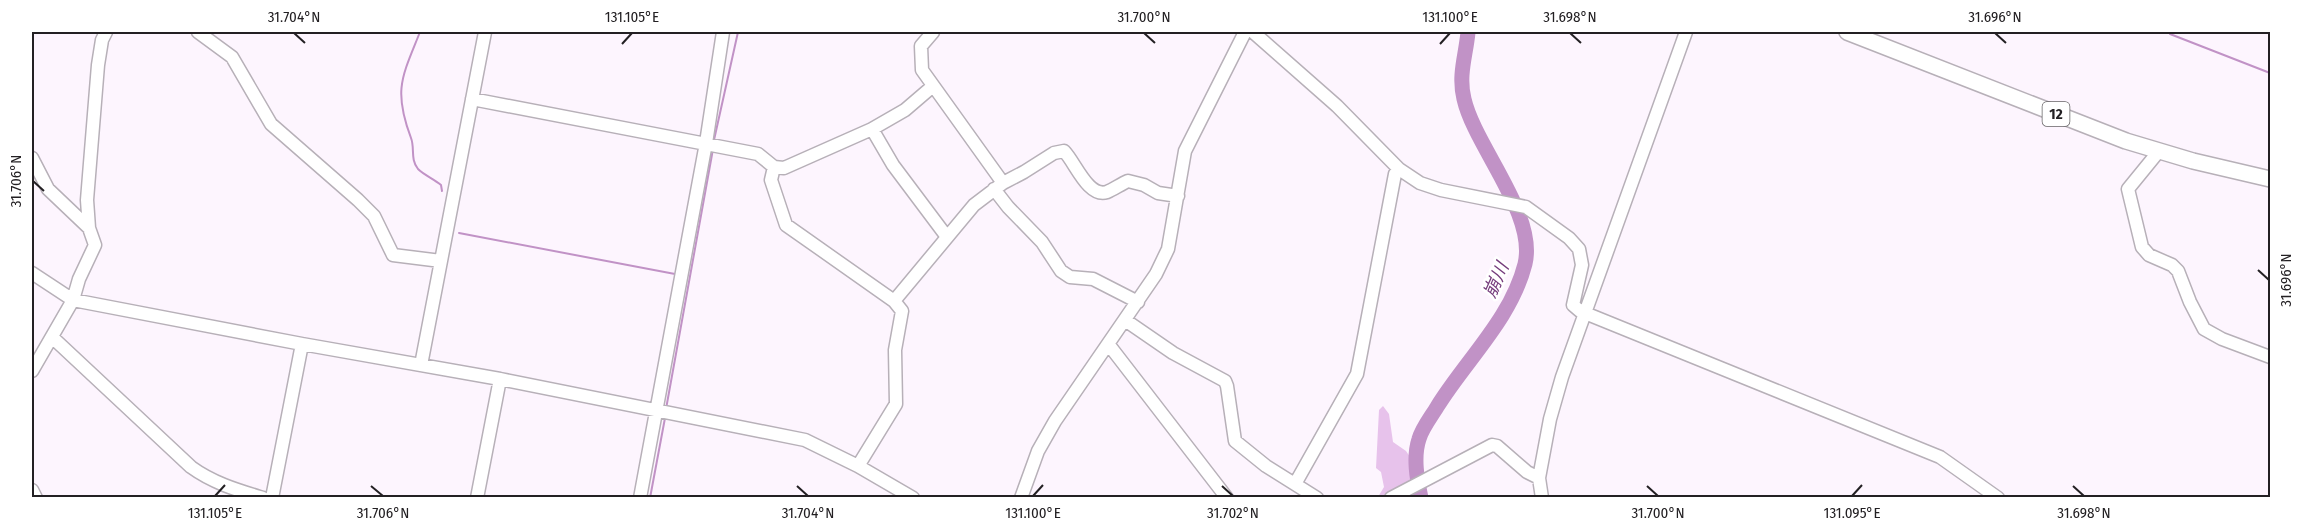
<svg xmlns="http://www.w3.org/2000/svg" width="2302" height="529" font-family="'Fira Sans Condensed','Noto Sans JP',sans-serif">
<style>
.green{fill:#e7c2eb}
.lines{fill:none;stroke-linecap:round;stroke-linejoin:round}
.stream{stroke:#c192c6;stroke-width:2}
.river{stroke:#c192c6;stroke-width:15}
.minor-casing{stroke:#b7b0b8;stroke-width:15}
.major-casing{stroke:#b7b0b8;stroke-width:18}
.minor{stroke:#fff;stroke-width:12}
.major{stroke:#fff;stroke-width:15}
.ticks{fill:none;stroke:#232023;stroke-width:2}
.labels{text-anchor:middle;dominant-baseline:central;stroke-width:5;stroke-linejoin:round;paint-order:stroke}
.shield{fill:#fff;stroke:#656365;stroke-width:1.5}
.shield-label{font-size:15px;font-weight:bold;fill:#232023}
.water-label{font-size:18px;font-style:italic;fill:#753c7c;stroke:#fff}
.neatline{fill:none;stroke:#232023;stroke-width:2}
.ticks-label{font-size:15px;text-anchor:middle;fill:#232023}
</style>
<rect width="100%" height="100%" fill="#fdf5fe"/>
<path class="green" d="M1383 406 1389 414 1393 442 1406 451 1410 457 1418 497H1378L1384 487 1381 472 1376 468 1379 410Z"/>
<g class="lines">
<path class="stream" d="M420 32C402 77 393 90 411 138 415 148 410 159 418 169 424 175 434 179 441 185L442 191
M2159 32H2161
M2170 34 2270 73
M714 140 738 32
M459 233 675 274
M666 409 713 149
M650 498 665 418"/>
<path class="river" d="M1421 498C1417 479 1413 457 1419 439 1422 428 1431 417 1437 407 1466 360 1511 319 1525 264 1537 214 1475 147 1464 99 1458 75 1466 55 1468 32"/>
<defs>
<path id="minor" d="M198 32 232 57 271 124 358 200 374 216 393 255 441 261
M933 32 921 46 922 70 1003 183
M1253 32 1337 106 1399 169 1420 183 1441 190 1526 207 1569 238 1579 249 1582 265 1573 305 1580 311 1940 457 1998 498
M472 99 758 154 774 167 784 168 872 129 905 110 933 86
M872 129 893 165 947 237
M2159 151 2128 189 2142 247 2149 255 2172 265 2178 271 2190 302 2204 329 2222 339 2270 357
M32 158 48 189 89 228
M774 167 771 180 786 225 894 301 902 311 895 350 896 404 858 466
M994 189 1008 207 1042 242 1061 271 1070 277 1093 279 1138 302
M32 273 73 300 302 344 500 379 805 440 858 466 913 498
M894 301 974 205 1003 183 1024 172 1054 153 1064 151C1075 162 1088 198 1107 192 1114 189 1121 184 1128 181L1144 185 1158 193 1178 196
M1125 320 1173 353 1225 381 1227 386 1235 441 1266 466 1317 498
M52 337 191 467C213 483 237 490 263 498
M1109 345 1227 498
M421 365 485 32
M32 371 73 300 79 279 95 245 89 228 87 200 98 65 102 40 106 32
M1295 484 1357 374 1395 174 1399 169
M32 490 36 498
M272 498 302 344
M477 498 500 379
M640 498 706 143 723 32
M1021 498 1038 451 1055 421 1156 274 1168 249 1185 151 1245 32
M1391 498 1492 445 1497 446 1527 472 1539 478
M1542 498 1539 478 1550 419 1562 377 1686 32"/>
<path id="major" d="M1847 32 2126 141 2193 161 2270 179"/>
</defs>
<use href="#minor" class="minor-casing"/>
<use href="#major" class="major-casing"/>
<use href="#minor" class="minor"/>
<use href="#major" class="major"/>
</g>
<path class="ticks" d="M294 33 305 43M1144 33 1155 43M1570 33 1581 43M1995 33 2006 43M622 44 632 33M1440 44 1450 33M33 181 44 191M2258 270 2269 280M371 486 383 496M797 486 808 496M1222 486 1233 496M1647 486 1658 496M2073 486 2084 496M215 496 225 485M1033 496 1043 485M1852 496 1862 485"/>
<g class="labels">
<rect class="shield" x="2042.5" y="102" width="27" height="24" rx="4.5"/>
<g class="shield-label">
<text x="2056" y="114">12</text>
</g>
<g class="water-label">
<text transform="translate(1496 280) rotate(-66)">崩川</text>
</g>
</g>
<rect width="2302" height="529" fill="none" stroke="#ffffff" stroke-width="66"/>
<rect x="33" y="33" width="2236" height="463" class="neatline"/>
<g class="ticks-label">
<text x="294" y="22">31.704°N</text>
<text x="632" y="22">131.105°E</text>
<text x="1144" y="22">31.700°N</text>
<text x="1450" y="22">131.100°E</text>
<text x="1570" y="22">31.698°N</text>
<text x="1995" y="22">31.696°N</text>
<text transform="translate(16 181) rotate(-90)" y="5">31.706°N</text>
<text transform="translate(2286 280) rotate(-90)" y="5">31.696°N</text>
<text x="215" y="518">131.105°E</text>
<text x="383" y="518">31.706°N</text>
<text x="808" y="518">31.704°N</text>
<text x="1033" y="518">131.100°E</text>
<text x="1233" y="518">31.702°N</text>
<text x="1658" y="518">31.700°N</text>
<text x="1852" y="518">131.095°E</text>
<text x="2084" y="518">31.698°N</text>
</g>
</svg>
